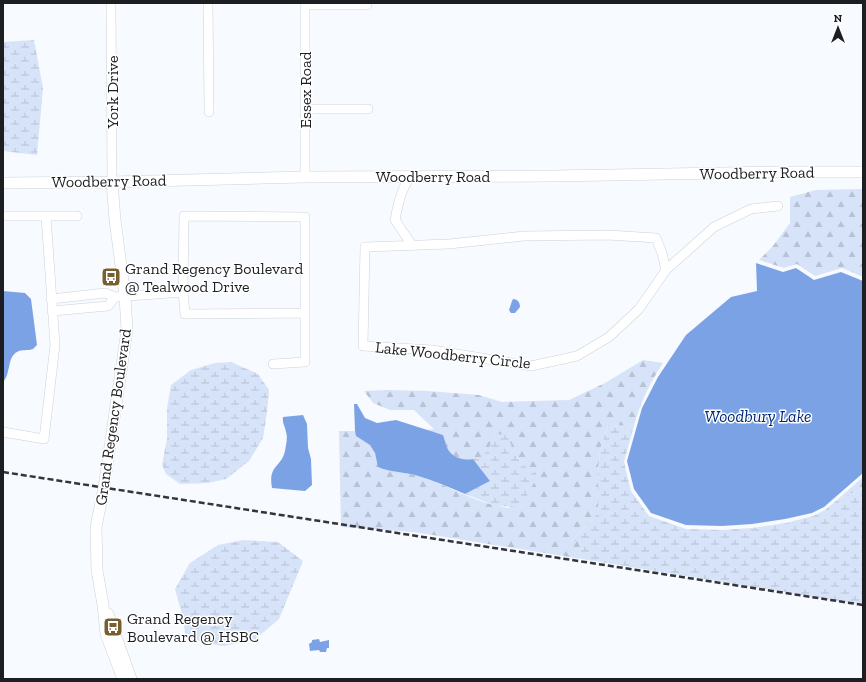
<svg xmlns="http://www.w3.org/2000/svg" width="866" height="682" font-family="'Zilla Slab',serif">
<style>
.forest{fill:url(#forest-firs)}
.wetland{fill:url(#wetland-marsh)}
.water{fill:#7ca2e6}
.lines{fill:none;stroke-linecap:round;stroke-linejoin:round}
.minor-casing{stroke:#cbd1db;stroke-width:10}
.tertiary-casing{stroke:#cbd1db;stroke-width:12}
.minor{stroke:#fff;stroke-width:9}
.tertiary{stroke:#fff;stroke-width:11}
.rail{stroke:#333539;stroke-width:2.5;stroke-dasharray:6 3;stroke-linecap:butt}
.labels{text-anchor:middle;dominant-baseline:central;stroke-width:3;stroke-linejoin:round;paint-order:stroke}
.street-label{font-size:16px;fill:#1c1e22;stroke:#fff}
.poi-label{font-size:16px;fill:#1c1e22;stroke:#fff;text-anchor:start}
.water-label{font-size:17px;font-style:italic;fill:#002874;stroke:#fff}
</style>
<defs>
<pattern id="forest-firs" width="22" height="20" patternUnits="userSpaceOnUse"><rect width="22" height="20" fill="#d7e3f8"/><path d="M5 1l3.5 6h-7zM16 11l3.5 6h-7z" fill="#b8c2d4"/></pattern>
<pattern id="wetland-marsh" width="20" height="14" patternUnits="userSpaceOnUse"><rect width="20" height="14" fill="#d7e3f8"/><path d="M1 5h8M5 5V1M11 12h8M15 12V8" fill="none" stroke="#b8c2d4"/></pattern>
</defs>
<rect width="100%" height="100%" fill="#f7fafe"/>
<path class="forest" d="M863 189V277L842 268 815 276 797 264 784 268 759 260 773 246 790 223V197L816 190Z
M643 360 663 363C650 383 640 403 634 426L608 425 600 450 598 473V513L571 541H579L582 559 414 532 341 527 339 431H355C358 441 365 439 371 446 376 452 376 460 379 467 391 472 403 472 415 475 447 484 476 504 509 508L528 470 523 465 518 457 494 437C492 443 490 450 486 454 477 464 454 461 448 450 446 446 445 440 443 435L426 430 434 429 414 410H390L373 403 364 391 386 390 427 391 479 395 502 402 569 400 605 383Z
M863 477V488L837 500Z"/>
<path class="wetland" d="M34 40 43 88 37 155 3 151V42Z
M231 362 258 374 269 390 267 412 263 438 249 461 226 479 208 483 180 484 166 474 162 465 167 439V408L171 385 191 370 215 363Z
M608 425 634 426 624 462 631 491 649 516 686 529 722 530 752 528 786 523 813 516 825 510 837 500 863 488V605L582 559 579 541H571L598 513V473L600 450Z
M498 434 506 435C516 451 518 466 536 473L537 477 521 507 496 506 465 494 490 481 473 459C492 456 486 444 498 434Z
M243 540 278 542 303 561 279 619 253 641 222 646 186 638 182 614 175 589 190 563 218 545Z"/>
<path class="water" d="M756 263 783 272 796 268 814 280 841 272 863 281V473L824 507 812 513 785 519 752 524 722 526 686 525 651 513 634 489 627 461 642 408 658 377 686 335 731 297 757 291Z
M3 291 25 293 31 299 37 345 33 349C28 351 22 349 17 352 7 357 11 374 3 382Z
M513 299C518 299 520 303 520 307L515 313H511L509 310 512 301Z
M354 404H357L365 418 377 423 396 420 443 435C445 440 446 447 449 451 454 458 465 461 473 459L490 481 465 494C449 487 432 480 415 475 403 472 390 472 378 467L375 453 370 445 356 436 355 431Z
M303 415 307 424 308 448 311 459 312 485 305 491 272 488C268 465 281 468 285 451 286 445 288 437 286 432 285 426 282 423 283 417Z
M319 639 320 642 329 640V648H327L326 652H320L319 650 310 651 309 644 312 642V640Z"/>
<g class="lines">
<defs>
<path id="minor" d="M111 3 112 182
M208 3 209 112
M305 3V177
M305 5H367
M305 109H368
M410 177C401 190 398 204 395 220L412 245
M3 216H46L55 345 44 439 3 432
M46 216H77
M666 270 662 253 656 238 608 235 524 236 449 244 365 247 363 346 432 350 531 366 577 356 609 337 639 309 666 270 714 227 751 209 778 206
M51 299 105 293 115 297 183 292
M52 311 108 306 115 297
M273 364 305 362V217L184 216 183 292 185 314 305 313"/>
<path id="tertiary" d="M112 182 115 220 125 296 127 330 104 487 96 527 97 570 103 605 106 634 123 679
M3 183 112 182 305 177 554 176 777 172H863
M108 614 131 679"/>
</defs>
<use href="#minor" class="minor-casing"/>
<use href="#tertiary" class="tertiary-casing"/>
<use href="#minor" class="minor"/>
<use href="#tertiary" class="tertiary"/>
<path class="rail" d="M3 472 863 605"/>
</g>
<defs>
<symbol id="bus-square" viewBox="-11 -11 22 22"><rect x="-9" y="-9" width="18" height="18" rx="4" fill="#785f30" stroke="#fff"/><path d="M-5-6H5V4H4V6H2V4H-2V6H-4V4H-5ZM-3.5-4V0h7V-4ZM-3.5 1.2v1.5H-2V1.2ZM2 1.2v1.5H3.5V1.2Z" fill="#fff"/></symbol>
</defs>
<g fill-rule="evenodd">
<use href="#bus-square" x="100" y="266" width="22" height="22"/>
<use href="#bus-square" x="102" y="616" width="22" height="22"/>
</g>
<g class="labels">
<g class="street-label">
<text transform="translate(305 90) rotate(-90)">Essex Road</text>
<text transform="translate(112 92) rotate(-90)">York Drive</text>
<text transform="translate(757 173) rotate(-1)">Woodberry Road</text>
<text x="433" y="176">Woodberry Road</text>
<text transform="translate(109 181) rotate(-1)">Woodberry Road</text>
<text transform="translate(453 355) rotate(6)">Lake Woodberry Circle</text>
<text transform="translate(113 417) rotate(-82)">Grand Regency Boulevard</text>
</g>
<g class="poi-label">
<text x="125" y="268">Grand Regency Boulevard<tspan x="125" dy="18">@ Tealwood Drive</tspan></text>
<text x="127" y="618">Grand Regency<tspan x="127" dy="18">Boulevard @ HSBC</tspan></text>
</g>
<g class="water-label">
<text x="758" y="416">Woodbury Lake</text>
</g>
</g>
<rect width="866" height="682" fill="none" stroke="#1c1e22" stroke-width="8"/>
<g transform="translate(838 28)" stroke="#ffffff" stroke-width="3" paint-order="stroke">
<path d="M0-3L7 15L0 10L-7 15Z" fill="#1c1e22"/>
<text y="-6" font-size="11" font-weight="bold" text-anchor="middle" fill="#1c1e22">N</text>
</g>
</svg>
